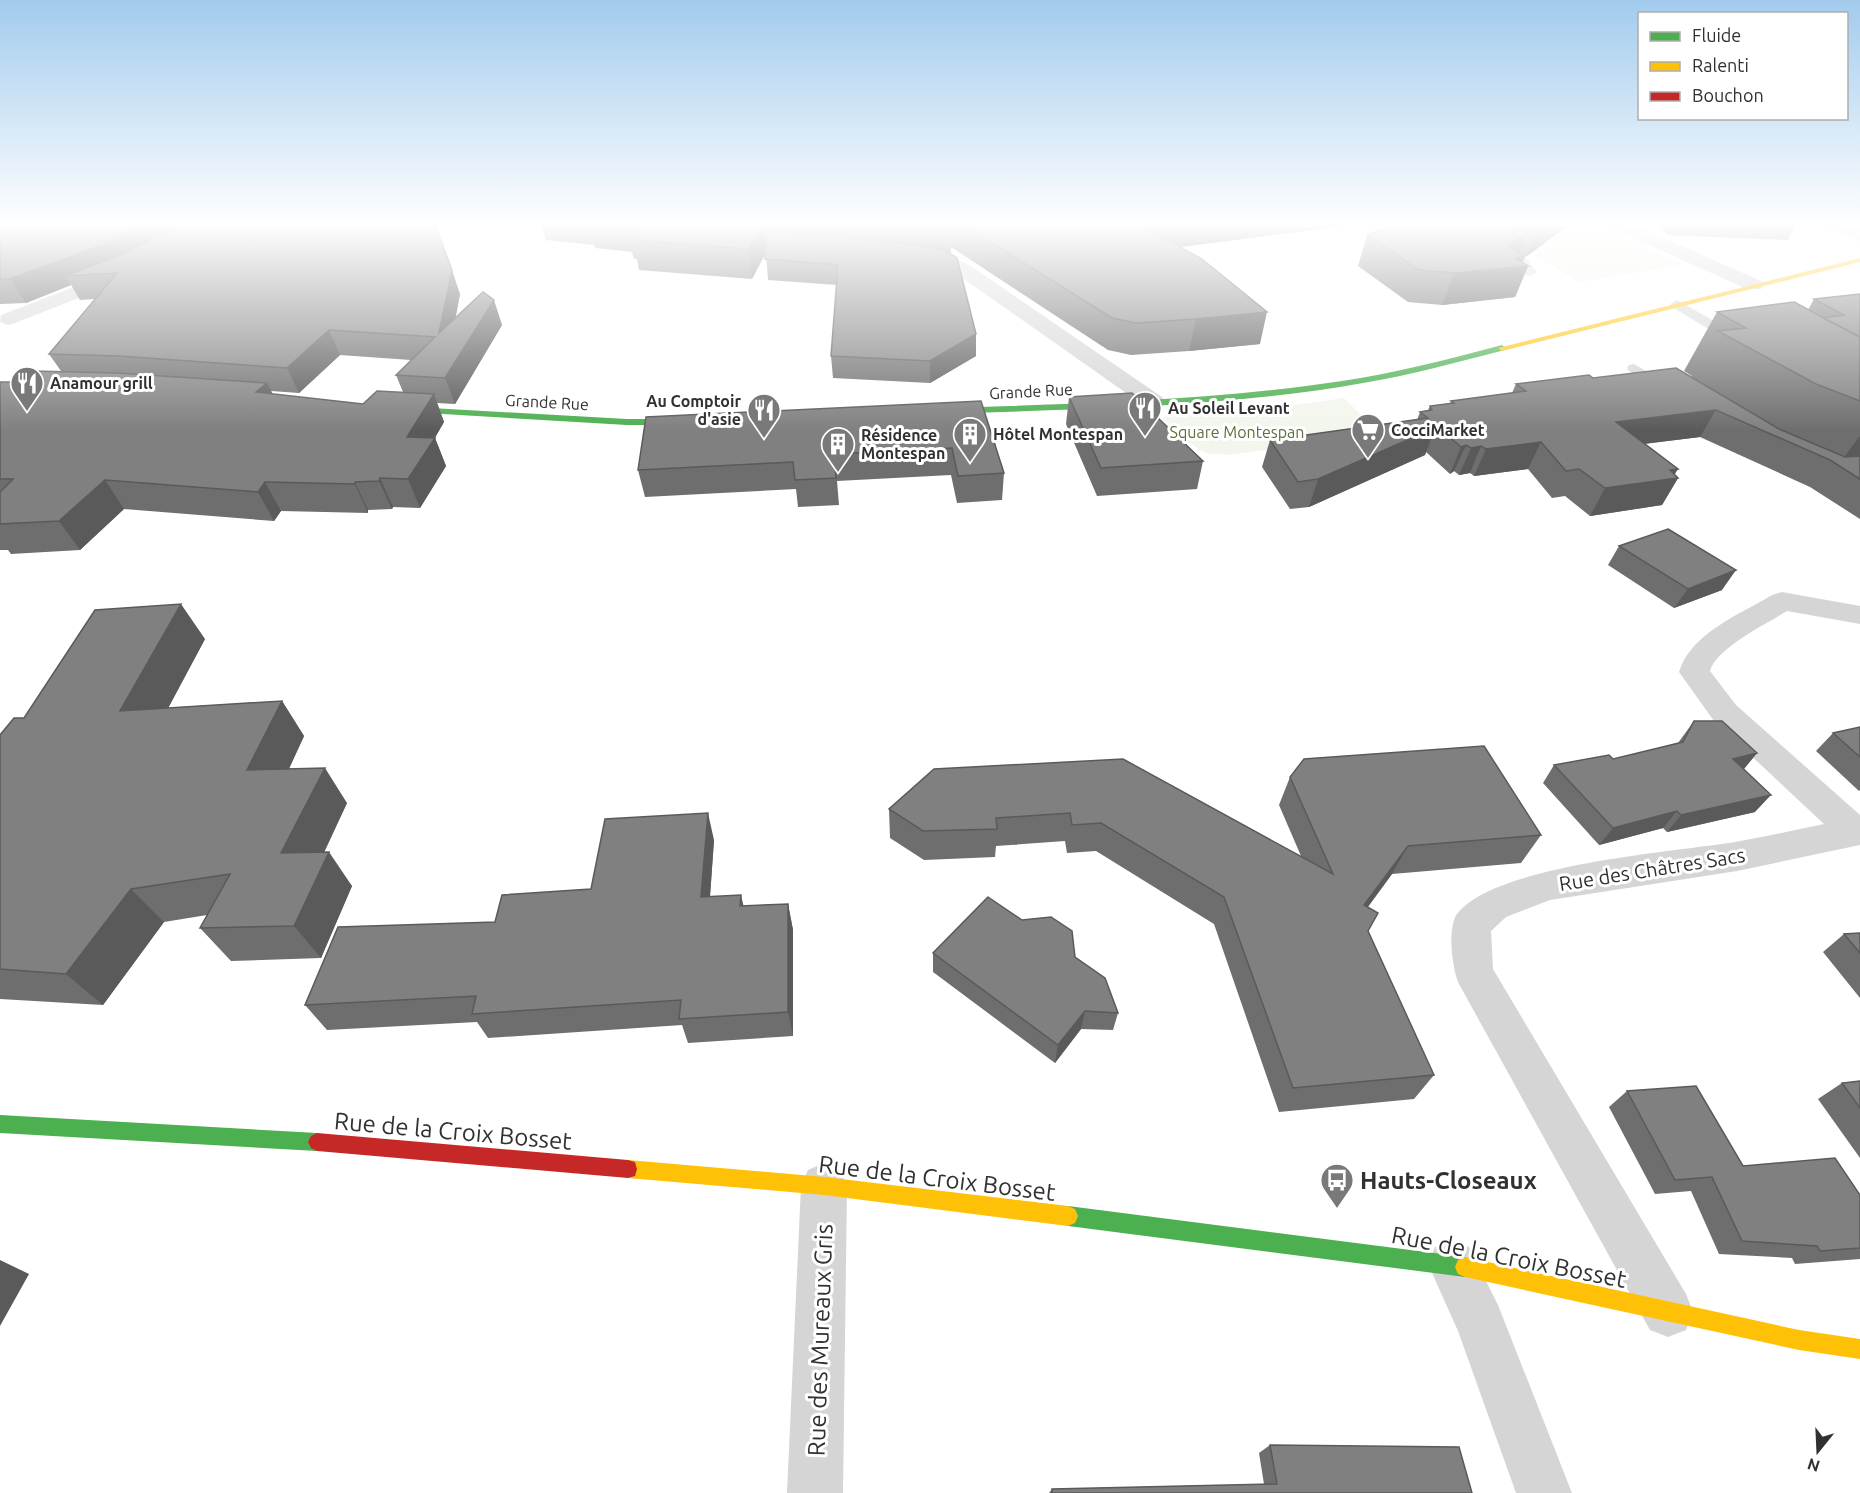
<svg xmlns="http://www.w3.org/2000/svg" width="1860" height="1493" font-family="Ubuntu,sans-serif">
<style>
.green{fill:#f3f6ed}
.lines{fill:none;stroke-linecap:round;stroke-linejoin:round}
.lane{fill:#d5d5d5;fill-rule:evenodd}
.street{fill:#d5d5d5;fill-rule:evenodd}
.fast{fill:#4caf50;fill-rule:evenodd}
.slow{fill:#ffc107;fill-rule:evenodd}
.jam{fill:#c62828;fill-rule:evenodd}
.wall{fill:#6e6e6e;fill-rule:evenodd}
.shaded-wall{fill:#5a5a5a}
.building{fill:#808080;stroke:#5a5a5a;stroke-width:1.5}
.labels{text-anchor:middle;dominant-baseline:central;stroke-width:6;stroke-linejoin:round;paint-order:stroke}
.far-poi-label{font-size:16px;font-weight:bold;fill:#313131;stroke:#fff;text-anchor:start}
.far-street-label{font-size:16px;fill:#313131;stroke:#fff}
.far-park-label{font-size:16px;fill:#5b703b;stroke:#fff}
.street-label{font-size:20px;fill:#313131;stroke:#fff}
.near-street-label{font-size:24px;fill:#313131;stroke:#fff}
.near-poi-label{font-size:24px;font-weight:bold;fill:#313131;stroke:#fff;text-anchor:start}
</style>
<rect width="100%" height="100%" fill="#fff"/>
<path class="green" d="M1550 222H1598L1684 265 1579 282 1536 256 1537 249 1560 234 1556 223Z
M1344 398 1372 426 1366 437 1227 455C1220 453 1213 455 1207 453 1196 450 1172 426 1162 417L1281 407Z"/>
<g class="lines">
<path class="lane" d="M1496 246 1525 257 1537 272 1531 276 1526 275 1520 265 1512 260 1492 253 1490 250 1492 247Z
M1677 300 1742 337 1744 340 1737 344 1732 343 1672 307 1670 304Z
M1634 364 1671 386 1674 389 1671 392H1661L1629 371 1627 368 1629 365Z"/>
<path class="street" d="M1605 222H1628L1761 281 1764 285 1761 289H1747L1607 226Z
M1821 222H1844L1860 229V241L1823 226Z
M916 251 946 255 968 264 1162 397 1165 402 1162 407 1154 409 1146 407 954 272 935 264 910 260 907 256 910 252Z
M118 270 125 272 127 276 125 280 15 323 8 325 0 322 1 315Z
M1782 592 1860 606V624L1787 611C1766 624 1716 648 1710 671L1736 705 1860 815V845L1737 871 1550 900 1506 917 1491 931 1493 969 1686 1294 1693 1312 1686 1330 1668 1337 1650 1330 1459 984C1452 969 1447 928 1457 914 1494 865 1673 852 1735 842 1765 837 1795 830 1824 824L1714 721 1679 672C1691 633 1739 615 1772 595Z
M824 1163 840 1170 847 1186 843 1493H787L801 1186 808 1170Z
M1452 1240 1469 1247 1498 1305 1572 1493H1516L1458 1331 1428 1264 1435 1247Z"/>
<path class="fast" d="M1502 345 1506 348 1505 350C1458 362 1411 375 1363 383 1223 408 1080 409 939 414L934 411 939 408C1074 404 1209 401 1342 381 1396 373 1449 359 1502 345Z
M396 406 627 419H689L694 422 689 425H627L393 411 391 409Z
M0 1115 317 1133 323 1136 326 1142 323 1148 317 1151 0 1133Z
M1068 1206 1465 1257 1472 1260 1475 1267 1472 1274 1465 1277 1068 1226 1061 1223 1058 1216 1061 1209Z"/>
<path class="slow" d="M1860 258V262L1502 351 1498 348Z
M628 1160 824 1177 1068 1206 1075 1209 1078 1216 1075 1223 1068 1226 824 1195 628 1178 621 1176 619 1169 621 1162Z
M1465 1257 1799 1330 1860 1339V1359L1799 1350 1465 1277 1458 1274 1455 1267 1458 1260Z"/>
<path class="jam" d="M317 1133 628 1160 635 1162 637 1169 635 1176 628 1178 317 1151 311 1148 308 1142 311 1136Z"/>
</g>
<path class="wall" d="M0 222 460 294 455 318 502 325 455 404 437 403 444 422 435 438 446 466 420 508 393 507 392 509 368 510V513L281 511 274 521 124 509 80 550 11 554 8 550H0V382H24L61 371 49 354 95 299 80 300 71 285 26 303 0 304ZM340 355 411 360 396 375 403 392 363 404 273 394 271 391 299 393Z
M540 222H1374L1181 247 1260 344 1189 351 1131 355 1108 350 951 247V254L976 334V356L930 383 833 378 831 356 837 285 768 280 766 253 752 279 639 270 637 259H634L632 252 595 248 594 245 546 240Z
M1399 222H1573L1527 256 1519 252 1525 256 1522 262 1528 266 1515 297 1442 305 1408 302 1358 266 1367 235Z
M1655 222H1798L1788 240 1667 235Z
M1860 294V519L1810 487 1700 437 1644 444 1678 478 1662 505 1590 516 1565 496 1552 498 1528 469 1474 476 1470 473 1459 475 1454 471 1450 474 1426 452 1425 455 1309 507 1290 509 1262 467 1270 440 1417 420 1420 412 1428 410 1430 406 1450 404 1451 401 1512 393 1516 384 1593 378 1692 377V376L1684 371 1717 312 1808 310 1814 299Z
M1069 397 1203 461 1197 489 1097 496 1066 424Z
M981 401 1004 473 1002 500 957 503 951 475 837 481 839 505 798 507 796 489 645 497 638 470Z
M1619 546 1722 590 1674 608 1608 565Z
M205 639 168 708 282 701 304 736 289 769 347 803 324 853 352 886 321 958 231 961 200 928 207 915 164 922 103 1005 0 999V735L24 718Z
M1694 721 1757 753 1744 769 1755 812 1667 832 1663 828 1599 845 1543 783 1554 765 1613 759 1678 743Z
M1860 727V790L1859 791 1816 751 1833 733Z
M934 769 1301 856 1279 805 1290 777 1541 835 1521 863 1392 874 1368 907V931L1434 1075 1414 1099 1279 1112 1214 924 1096 851 1067 853 1065 841 996 846 995 857 924 860 890 838 889 809Z
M714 840 710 897 743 906 788 904 793 930V1036L688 1043 682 1025 488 1038 477 1022 327 1030 305 1005 495 922 591 889Z
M1860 933V998L1823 952 1844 934Z
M933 953 1075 957 1118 1013 1113 1030 1081 1029 1055 1063 933 972Z
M1860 1081V1158L1818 1099 1842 1083Z
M1627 1091 1743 1166 1860 1195V1259L1795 1264 1792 1258 1719 1254 1691 1191 1655 1194 1609 1107Z
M1270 1445 1472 1493H1049L1052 1489 1264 1484 1259 1453Z"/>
<path class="shaded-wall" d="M148 222H204L123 265 65 276 71 285 26 303 10 279Z
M763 222 766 251 752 279 748 249Z
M1151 222H1374L1133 253 1138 224Z
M1543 222H1573L1527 256 1539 225Z
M1527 233 1517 257 1525 256 1521 267 1528 266 1515 297 1442 305 1454 273 1508 245Z
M452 270 460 294 448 359 439 333Z
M494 300 502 325 455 404 445 378Z
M1267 312 1260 344 1189 351 1196 319Z
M329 330 340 355 299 393 287 368Z
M976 334V356L930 383V361Z
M267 383 281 411 256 392Z
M434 394 444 422 426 452 435 438 446 466 420 508 408 479 407 437Z
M1716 410 1700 437 1601 449 1616 422Z
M1435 428 1425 455 1309 507 1318 479Z
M1860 436V461L1838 465Z
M1541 442 1528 469 1474 476 1486 449Z
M1466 445 1454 471 1450 474 1461 447Z
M1481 446 1470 473 1459 475 1471 448Z
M1678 469 1672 479 1678 478 1662 505 1590 516 1605 488 1670 470Z
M380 478 393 507 392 509 379 481Z
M105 480 124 509 80 550 59 521Z
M265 482 281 511 274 521 258 492Z
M355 482 368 510V513L355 484Z
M1736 570 1722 590 1674 608 1688 589Z
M181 604 205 639 148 746 120 711Z
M282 701 304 736 272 805 247 770Z
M1757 753 1742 771 1733 759Z
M325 768 347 803 307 887 281 853Z
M1771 795 1755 812 1667 832 1681 815Z
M1677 811 1663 828 1599 845 1613 828Z
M708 813 714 840 708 923 701 897Z
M1408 846 1392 874 1349 932 1364 905Z
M329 852 352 886 321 958 294 926Z
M131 889 164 922 103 1005 66 974Z
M741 895 747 921 740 906Z
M788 904 793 930V1036L788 1012Z
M1085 1011 1081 1029 1055 1063 1058 1045Z
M0 1260 29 1274 0 1326Z"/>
<path class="building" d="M0 222H148L110 242 10 279H0Z
M184 222H434L452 270 439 333 483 292 494 300 445 378 396 375 435 337 329 330 287 368 119 356 49 354 117 273 65 276 126 253Z
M622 222H763L748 249 633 240 642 231 628 230 634 224Z
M928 222H950L951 226Z
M959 222H1151L1138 224 1202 259 1267 312 1196 319 1136 323 1112 318Z
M1399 222H1494L1527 233 1508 245 1525 256 1516 258 1528 266 1454 273 1419 270 1367 235Z
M1533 222H1543L1539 225Z
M766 231 891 241 943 249 957 258 976 334 930 361 831 356 838 265 765 259Z
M1860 294V337L1823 318 1844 315 1814 299Z
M1794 302 1860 337V401L1816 384 1718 331 1746 328 1717 312Z
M1676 368 1779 429 1845 457 1860 456V479L1830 460 1716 410 1616 422 1678 469 1670 470 1678 478 1605 488 1579 469 1566 471 1541 442 1486 449 1481 446 1471 448 1466 445 1461 447 1433 423 1435 428 1318 479 1298 482 1270 440 1428 418 1420 412 1432 410 1430 406 1454 403 1451 401 1526 391 1516 384 1589 375 1593 378Z
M34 371 117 373 267 383 256 392 363 404 377 391 434 394 407 437 435 438 408 479 380 478 379 481 355 482V484L265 482 258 492 105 480 59 521 0 524V492L13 479H0V382H24Z
M1132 393 1203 461 1101 468 1069 397Z
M981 401 1004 473 958 476 952 448 834 454 836 478 795 480 793 462 638 470 646 417Z
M1668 529 1736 570 1688 589 1619 546Z
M181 604 120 711 282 701 247 770 325 768 281 853 329 852 294 926 200 928 230 874 131 889 66 974 0 969V735L14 718H24L95 610Z
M1694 721H1722L1757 753 1733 759 1771 795 1681 815 1677 811 1613 828 1554 765 1609 755 1613 759 1683 742Z
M1860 727V757L1833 733Z
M1484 746 1541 835 1408 846 1364 905 1378 913 1368 931 1434 1075 1293 1088 1224 897 1101 823 1072 825 1070 813 996 818 997 829 923 831 889 809 934 769 1123 759 1333 874 1290 777 1304 759Z
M708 813 701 897 741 895 740 906 788 904V1012L679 1019 681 1000 472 1014 476 996 305 1005 338 927 495 922 502 895 591 889 605 819Z
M988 897 1022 920 1051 917 1072 931 1075 957 1105 978 1118 1013 1085 1011 1058 1045 933 953Z
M1860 933V953L1844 934Z
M1860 1081V1108L1842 1083Z
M1696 1086 1743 1166 1835 1158 1860 1195V1248L1820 1251 1817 1246 1742 1241 1712 1177 1675 1180 1627 1091Z
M1270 1445 1459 1447 1472 1493H1052V1489L1277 1484Z"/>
<linearGradient id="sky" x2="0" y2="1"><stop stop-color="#a2cbed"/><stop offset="0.52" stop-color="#fff"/><stop offset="1" stop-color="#fff" stop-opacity="0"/></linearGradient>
<rect width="1860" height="431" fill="url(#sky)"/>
<defs>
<symbol id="restaurant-pin" viewBox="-11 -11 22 30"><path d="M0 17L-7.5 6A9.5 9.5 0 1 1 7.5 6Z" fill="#797979" stroke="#fff"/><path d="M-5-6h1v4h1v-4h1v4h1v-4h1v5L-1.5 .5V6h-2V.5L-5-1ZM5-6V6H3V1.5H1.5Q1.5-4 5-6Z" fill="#fff"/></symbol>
<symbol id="supermarket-pin" viewBox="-11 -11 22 30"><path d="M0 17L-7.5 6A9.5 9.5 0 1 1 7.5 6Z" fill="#797979" stroke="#fff"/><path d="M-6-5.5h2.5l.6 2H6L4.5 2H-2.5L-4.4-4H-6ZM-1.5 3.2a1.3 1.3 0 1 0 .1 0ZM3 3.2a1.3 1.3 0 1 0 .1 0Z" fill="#fff"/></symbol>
<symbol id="building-pin" viewBox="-11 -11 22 30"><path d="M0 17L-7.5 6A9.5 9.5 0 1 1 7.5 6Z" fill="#797979" stroke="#fff"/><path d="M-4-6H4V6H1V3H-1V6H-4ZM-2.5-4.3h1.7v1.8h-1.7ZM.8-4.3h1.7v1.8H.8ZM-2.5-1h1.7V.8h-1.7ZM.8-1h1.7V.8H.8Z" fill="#fff"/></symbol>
<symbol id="bus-pin" viewBox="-11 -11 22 30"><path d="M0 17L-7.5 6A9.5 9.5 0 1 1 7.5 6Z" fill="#797979" stroke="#fff"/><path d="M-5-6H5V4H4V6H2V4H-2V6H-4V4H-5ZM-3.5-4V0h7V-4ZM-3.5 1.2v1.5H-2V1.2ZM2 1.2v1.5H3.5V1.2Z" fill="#fff"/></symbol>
</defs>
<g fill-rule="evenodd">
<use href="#restaurant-pin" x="8" y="364" width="38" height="52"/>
<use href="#restaurant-pin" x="1126" y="389" width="38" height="52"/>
<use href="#restaurant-pin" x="745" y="391" width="38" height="52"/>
<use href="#supermarket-pin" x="1349" y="411" width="38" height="52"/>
<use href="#building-pin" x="951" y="415" width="38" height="52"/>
<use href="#building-pin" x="819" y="425" width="38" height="52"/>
<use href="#bus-pin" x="1318" y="1161" width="38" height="52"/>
</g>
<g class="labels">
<g class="far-poi-label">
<text x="50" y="383">Anamour grill</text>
<text x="741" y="401" text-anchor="end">Au Comptoir<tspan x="741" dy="18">d'asie</tspan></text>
<text x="1168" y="408">Au Soleil Levant</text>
<text x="1391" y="430">CocciMarket</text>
<text x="993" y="434">Hôtel Montespan</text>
<text x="861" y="435">Résidence<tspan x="861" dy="18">Montespan</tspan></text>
</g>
<g class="far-street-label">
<text transform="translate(1031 391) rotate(-3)">Grande Rue</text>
<text transform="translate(547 402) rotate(3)">Grande Rue</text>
</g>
<g class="far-park-label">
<text x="1237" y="432">Square Montespan</text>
</g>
<g class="street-label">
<text transform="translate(1652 869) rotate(-9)">Rue des Châtres Sacs</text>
</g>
<g class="near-street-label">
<text transform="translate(453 1131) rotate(5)">Rue de la Croix Bosset</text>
<text transform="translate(937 1178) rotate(7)">Rue de la Croix Bosset</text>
<text transform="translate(1509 1257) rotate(11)">Rue de la Croix Bosset</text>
<text transform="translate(820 1340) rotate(-88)">Rue des Mureaux Gris</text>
</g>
<g class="near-poi-label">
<text x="1360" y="1180">Hauts-Closeaux</text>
</g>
</g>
<rect x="1638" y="12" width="210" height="108" fill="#ffffff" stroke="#adadad" stroke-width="1.5"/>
<rect x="1650" y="32" width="30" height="9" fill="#4caf50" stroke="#adadad" stroke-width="1.5"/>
<text x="1692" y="42" font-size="18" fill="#313131">Fluide</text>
<rect x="1650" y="62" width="30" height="9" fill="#ffc107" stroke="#adadad" stroke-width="1.5"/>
<text x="1692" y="72" font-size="18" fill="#313131">Ralenti</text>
<rect x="1650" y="92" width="30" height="9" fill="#c62828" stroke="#adadad" stroke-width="1.5"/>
<text x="1692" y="102" font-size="18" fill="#313131">Bouchon</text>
<g transform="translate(1818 1451) rotate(198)" stroke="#ffffff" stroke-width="4.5" paint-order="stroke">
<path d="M0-4.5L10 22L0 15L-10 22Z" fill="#313131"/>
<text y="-9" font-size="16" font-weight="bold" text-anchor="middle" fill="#313131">N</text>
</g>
</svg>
